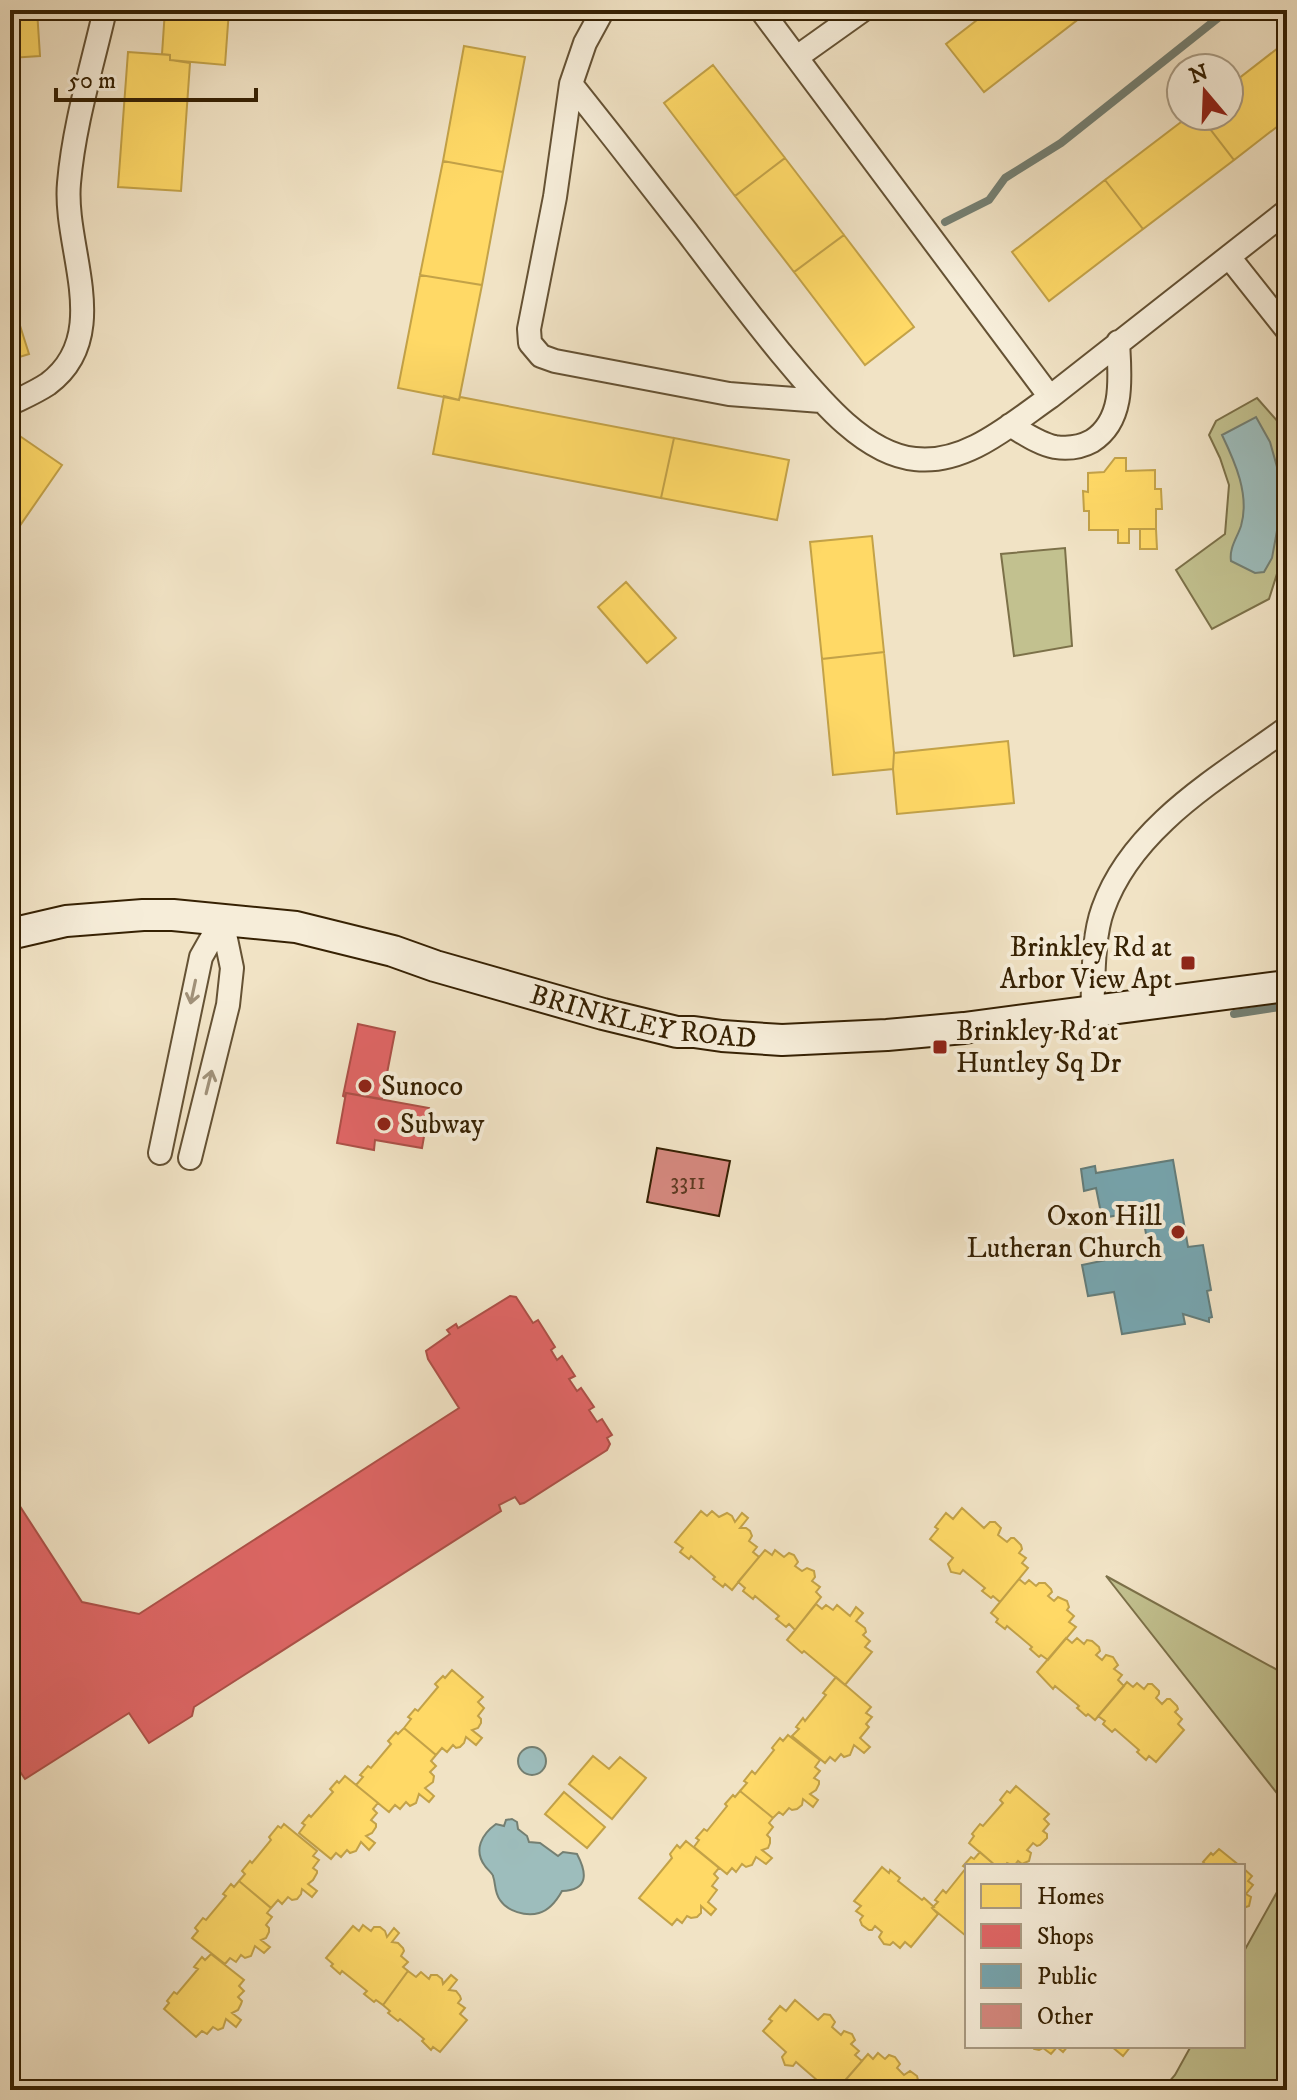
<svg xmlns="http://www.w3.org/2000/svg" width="1297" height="2100" font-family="'IM FELL DW Pica',serif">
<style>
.green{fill:#c2c18f;stroke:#7c7149;stroke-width:2}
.water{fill:#9dbdbc;stroke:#747f72;stroke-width:2}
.homes{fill:#ffd966;stroke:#c3a248;stroke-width:2}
.shops{fill:#e06666;stroke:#ad5148;stroke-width:2}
.public{fill:#76a5af;stroke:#637d7b;stroke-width:2}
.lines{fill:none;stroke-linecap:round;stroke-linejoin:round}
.stream{stroke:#747f72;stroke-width:8}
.building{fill:#d4887e;stroke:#362103;stroke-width:2}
.minor-casing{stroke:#655234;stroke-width:26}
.secondary-casing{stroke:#362103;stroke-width:34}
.minor{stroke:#f6edd9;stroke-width:22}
.secondary{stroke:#f6edd9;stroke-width:30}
.oneway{stroke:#a09179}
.poi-dot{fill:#8f2418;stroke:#f6edd9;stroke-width:3}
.labels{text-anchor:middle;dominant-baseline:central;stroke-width:8;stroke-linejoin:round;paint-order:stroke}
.number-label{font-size:24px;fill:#5e3b22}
.poi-label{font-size:28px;fill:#362103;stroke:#f6edd9;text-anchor:start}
.street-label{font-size:28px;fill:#362103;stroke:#f6edd9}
</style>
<rect width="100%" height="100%" fill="#f1e3c5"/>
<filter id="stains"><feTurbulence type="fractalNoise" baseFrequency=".0025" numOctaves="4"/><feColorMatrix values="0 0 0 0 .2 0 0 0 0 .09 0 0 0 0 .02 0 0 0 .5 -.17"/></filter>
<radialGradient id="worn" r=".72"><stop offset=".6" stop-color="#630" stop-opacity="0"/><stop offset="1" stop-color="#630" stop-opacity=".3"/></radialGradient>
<path class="green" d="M1257 398 1287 432V542L1269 599 1212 629 1176 570 1225 534 1229 485 1220 458 1209 435 1216 421Z
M1065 548 1072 646 1014 656 1001 554Z
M1106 1576 1281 1672 1287 1654V1806Z
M1287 1866V2090H1162L1175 2075 1191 2046H1243V1953L1286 1876Z"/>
<path class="water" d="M1256 417 1270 442 1281 481 1287 482V509H1281L1272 558 1264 572 1255 573 1231 561C1229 548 1237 538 1241 526 1250 495 1235 462 1222 435Z
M518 1761a14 14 0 1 1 28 0a14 14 0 1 1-28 0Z
M512 1819 517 1822 518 1829 527 1836 529 1842 540 1843 558 1856 563 1852 577 1854C587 1873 589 1890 562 1891 557 1900 550 1910 539 1913 526 1917 507 1911 500 1900 494 1892 496 1884 493 1876 493 1874 486 1868 485 1866 473 1850 482 1834 496 1824L504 1826 506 1820Z"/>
<path class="homes" d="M10 10H37L40 56 10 58Z
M165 10H229L225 65 170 60V55L162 54Z
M990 10H1067L1076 21 984 92 946 44Z
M1067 10H1090L1076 21Z
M1287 41V119L1234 160 1200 116H1229V86Z
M464 46 525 57 503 172 443 161Z
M128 52 170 55V60L190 63 181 191 118 187Z
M713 65 785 158 735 196 664 103Z
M1189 116H1200L1234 160 1143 229 1105 180Z
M785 158 844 235 794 272 735 196Z
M443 161 503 172 482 285 420 275Z
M1105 180 1143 229 1049 301 1012 252Z
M844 235 914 327 865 365 794 272Z
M420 275 482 285 459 400 398 388Z
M10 294 29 354 10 360Z
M444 396 459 400 460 397 674 438 661 498 433 454Z
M11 430 62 465 10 540V431Z
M674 438 789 460 777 520 661 498Z
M1115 458H1126V471L1155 470V489H1161L1162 509H1156V529H1129V543H1118V530H1089V511H1084L1083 491 1088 492V473L1104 472Z
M1140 529H1156L1157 549H1140Z
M872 536 884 652 822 659 810 542Z
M626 582 676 638 647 663 598 607Z
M884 652 894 753 893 769 833 775 822 659Z
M1008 741 1014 803 897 814 893 769 894 753Z
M962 1508 984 1528 990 1522H995L1001 1528 998 1535 1007 1542 1011 1538H1014L1021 1545 1022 1549 1019 1553 1026 1558 1022 1563 1028 1568 1000 1602 993 1596 991 1598 982 1591 985 1588 963 1570 960 1574 951 1572 948 1564 953 1558 930 1539 938 1529 935 1527 946 1513 953 1519Z
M701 1511 707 1516 712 1511 719 1517 727 1513 732 1516 735 1522 742 1513 748 1518 740 1528H746L750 1531 752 1536 749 1541 757 1547 753 1552 759 1557 732 1590 725 1584 723 1587 713 1579 715 1577 691 1556 689 1559 680 1552 683 1548 675 1542Z
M765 1550 772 1555 775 1550 784 1557 789 1553 794 1555 798 1562 795 1566 802 1571 807 1568 814 1571 815 1577 812 1581 820 1587 816 1592 821 1597 795 1630 789 1624 786 1627 776 1619 779 1616 755 1596 753 1599 743 1591 745 1588 738 1582Z
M1019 1579 1025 1584 1029 1580 1036 1586 1039 1583H1045L1051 1589 1052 1592 1048 1596 1054 1601 1058 1597 1067 1601 1069 1607 1067 1610 1074 1616 1069 1622 1076 1627 1048 1660 1041 1655 1039 1657 1030 1649 1032 1647 1007 1626 1005 1629 996 1622 998 1619 991 1613Z
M816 1604 822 1609 826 1605 833 1610 837 1605 850 1616 856 1607 863 1613 856 1621 865 1628 866 1632 863 1635 870 1641 865 1647 872 1652 845 1685 804 1651 802 1653 787 1640Z
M1066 1638 1072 1643 1077 1638 1084 1644 1087 1640 1092 1641 1099 1647 1100 1651 1096 1655 1102 1660 1106 1655 1113 1657 1118 1665 1114 1669 1122 1675 1118 1680 1124 1686 1095 1720 1088 1714 1086 1716 1077 1708 1079 1706 1055 1686 1053 1689 1037 1672Z
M452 1670 483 1697 478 1702 484 1708 478 1716 481 1719V1723L478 1728 472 1730 482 1738 476 1745 466 1737 464 1743 460 1747 456 1748 453 1745 447 1752 442 1748 436 1755 404 1728 411 1719 408 1717 415 1709 418 1711 438 1687 435 1684 443 1676 445 1678Z
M836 1677 871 1707 866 1713 872 1717 866 1724 869 1727 860 1738 870 1747 864 1753 854 1745 850 1755 844 1757 841 1754 835 1761 830 1757 825 1763 792 1736 799 1729 796 1727 803 1718 805 1721 826 1695 823 1693Z
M1127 1682 1133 1687 1137 1683 1144 1689 1148 1684H1152L1159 1691V1694L1156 1698 1162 1704 1167 1699H1170L1177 1706 1178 1709 1175 1712 1182 1719 1178 1724 1184 1730 1156 1762 1149 1756 1146 1760 1137 1752 1139 1750 1115 1729 1112 1732 1103 1724 1105 1721 1098 1716Z
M404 1728 436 1755 431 1761 436 1766 430 1772 434 1776 433 1782 425 1788 434 1796 429 1802 419 1794 416 1803 410 1806 406 1802 400 1809 395 1805 389 1812 356 1785 363 1777 360 1775 368 1766 371 1768 391 1744 388 1741 396 1732 398 1734Z
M788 1735 820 1760 815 1767 820 1771 814 1778 819 1781V1784L816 1790 810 1794 818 1800 813 1807 803 1799 802 1805 797 1809 792 1810 789 1808 783 1815 779 1812 773 1818 740 1791 747 1783 744 1781 752 1771 755 1774 774 1750 772 1748 780 1738 783 1741Z
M593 1756 609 1769 620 1757 646 1778 612 1819 569 1784Z
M345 1776 378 1803 373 1809 377 1813 371 1820 376 1824V1827L372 1833 366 1836 375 1843 369 1850 361 1842 356 1851 350 1853 347 1850 341 1857 336 1853 331 1859 299 1833 305 1825 302 1823 309 1815 311 1817 333 1792 330 1789 337 1781 339 1783Z
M1016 1786 1049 1814 1044 1819 1049 1824 1043 1831 1047 1834V1838L1040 1845 1037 1846 1033 1843 1027 1850 1031 1853 1029 1861 1022 1864 1018 1861 1014 1866 1007 1863 1005 1866H996L969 1843 974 1836 972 1834 980 1824 983 1826 1003 1803 1000 1800 1007 1791 1010 1793Z
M740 1791 773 1818 769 1823 773 1827 767 1835 770 1838V1843L768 1848 762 1850 772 1858 766 1864 756 1857 752 1865 746 1867 742 1864 736 1872 732 1868 727 1874 694 1847 699 1840 696 1838 704 1829 707 1831 727 1806 725 1804 733 1795 735 1797Z
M564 1792 605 1827 587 1848 545 1814Z
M284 1824 317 1851 313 1856 319 1860 313 1868 317 1871V1873L313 1880 308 1884 317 1891 312 1897 302 1889 301 1894 297 1899 292 1900 288 1897 282 1904 278 1900 271 1908 239 1881 245 1874 242 1871 250 1861 252 1863 271 1840 269 1837 278 1826 281 1828Z
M686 1841 719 1868 714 1874 718 1878 712 1886 717 1890 708 1902 716 1909 711 1915 701 1906V1913L697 1917 691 1918 687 1916 682 1923 677 1919 672 1925 639 1898 672 1858 670 1854 677 1845 680 1848Z
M1219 1849 1240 1866H1205L1206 1865 1203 1862 1211 1853 1213 1855Z
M980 1852 996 1866H967L966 1936 932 1908 938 1902 935 1900 943 1890 946 1893 966 1868 963 1866 971 1857 974 1859Z
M882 1867 889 1873 890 1870 900 1878 898 1881 922 1900 924 1898 934 1907 932 1908 938 1914 911 1947 905 1942 900 1948 893 1942 890 1945 884 1944 879 1937 882 1932 875 1926 872 1930H869L862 1925 860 1920 863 1916 856 1911 861 1906 854 1901Z
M1243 1868 1252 1876 1248 1881 1253 1885 1246 1894 1251 1897 1249 1906 1243 1908Z
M239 1881 271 1908 267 1913 272 1917 266 1925 269 1928V1932L266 1938 261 1940 270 1947 264 1953 255 1946 251 1956 245 1958 241 1955 236 1962 230 1958 225 1964 192 1938 198 1931 195 1928 203 1918 206 1920 226 1896 223 1894 231 1884 234 1887Z
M363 1925 371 1931 374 1927H380L385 1931 387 1937 394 1928 399 1933 392 1942 398 1943 403 1948 404 1951 401 1956 408 1962 403 1967 408 1971 383 2005 376 2000 374 2002 364 1994 367 1991 342 1971 340 1974 331 1966 333 1964 326 1958 353 1926 359 1931Z
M211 1954 244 1980 239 1986 244 1991 238 1997 242 2001 241 2004 238 2010 232 2013 241 2020 236 2027 226 2019 223 2028 218 2030 213 2027 207 2034 202 2031 196 2037 164 2009 169 2003 167 2001 174 1992 177 1994 198 1969 194 1967 202 1957 205 1960Z
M408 1971 416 1977 421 1972 429 1979 431 1975H437L442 1979 443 1984 451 1975 457 1980 449 1990 456 1991 460 1996 461 1999 458 2003 465 2008 460 2014 467 2020 440 2052 433 2047 431 2050 422 2041 424 2039 400 2019 398 2021 388 2013 390 2011 383 2005Z
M795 2000 818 2020 824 2014 830 2015 835 2022 832 2027 841 2035 844 2031 852 2034 855 2040 851 2044 859 2051 855 2055 862 2061 837 2090H823L816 2083 818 2081 796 2062 793 2066 785 2065 782 2057 786 2052 763 2031 772 2021 769 2019 780 2006 786 2011Z
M1033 2046H1068L1063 2052 1057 2047 1051 2054 1043 2048 1039 2050 1034 2049Z
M1111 2046H1131L1123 2056Z
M878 2053 885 2059 889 2055 895 2057 900 2064 897 2068 904 2075 910 2071 917 2076 918 2080 915 2084 922 2089 845 2090 840 2086 868 2054 873 2059Z
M470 2082 480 2090H460L463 2087 465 2089Z"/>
<path class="shops" d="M358 1024 395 1032 382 1099 346 1093 345 1097 343 1096Z
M346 1093 429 1108 422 1148 375 1140 374 1150 337 1143Z
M510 1296 516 1297 533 1323 538 1320 555 1347 551 1350 557 1360 562 1356 575 1376 569 1379 577 1391 581 1388 594 1407 589 1410 597 1422 602 1419 612 1435 607 1438 610 1444 607 1450 524 1503 520 1504 515 1497 499 1505 501 1511 194 1707 192 1716 149 1743 129 1713 25 1779 10 1757V1491L82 1602 139 1614 459 1408 428 1359 426 1351 450 1334 447 1330 456 1324 458 1328Z"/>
<path class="public" d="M1173 1160 1188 1247 1203 1245 1211 1290 1207 1291 1212 1317 1209 1318V1322L1183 1314 1185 1324 1122 1334 1114 1292 1088 1296 1082 1265 1149 1251 1142 1211 1102 1218 1096 1188 1084 1191 1081 1169 1095 1166 1096 1173Z"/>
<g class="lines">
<path class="stream" d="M945 222 989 200 1005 178 1061 143 1228 10
M1234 1014 1287 1006"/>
</g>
<path class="building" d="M657 1148 730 1161 719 1216 647 1202Z"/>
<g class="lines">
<defs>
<path id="minor" d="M603 10 585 43 571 84 555 197 529 329 530 343 541 356 555 361 729 394 821 401
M761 10 1050 397
M797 57 863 10
M571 84C610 133 649 183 687 232 718 273 748 313 780 352 813 391 861 454 915 459 966 465 1011 424 1050 397L1287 211
M1229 257 1287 330
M10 404C22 398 36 392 48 384 114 335 63 248 69 183 74 124 92 67 105 10
M1010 425C1024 433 1039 444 1055 447 1068 449 1081 447 1092 441 1125 420 1120 377 1118 342
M1092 1012C1094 981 1092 939 1103 909 1132 826 1220 777 1287 728
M160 1153 201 957 222 920
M190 1158 228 1005 232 968 222 920"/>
<g id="secondary">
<path id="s1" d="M10 934 66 921 143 915H173L296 927 393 951 435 966 603 1014 677 1032H694L722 1036 782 1040 887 1035 964 1028 1287 986"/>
</g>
</defs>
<use href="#minor" class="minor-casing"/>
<use href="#secondary" class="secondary-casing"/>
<use href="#minor" class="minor"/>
<use href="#secondary" class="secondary"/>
</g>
<defs><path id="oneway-shaft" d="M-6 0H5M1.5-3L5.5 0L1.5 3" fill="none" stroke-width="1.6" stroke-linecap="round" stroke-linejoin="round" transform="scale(2)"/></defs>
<g class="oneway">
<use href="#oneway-shaft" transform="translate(193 992) rotate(102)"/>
<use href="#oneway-shaft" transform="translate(209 1082) rotate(-76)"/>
</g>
<g class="poi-dot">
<rect x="1180" y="955" width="16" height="16" rx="4"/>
<rect x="932" y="1039" width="16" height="16" rx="4"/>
<circle cx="365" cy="1086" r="8"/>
<circle cx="384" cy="1124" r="8"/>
<circle cx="1178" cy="1232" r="8"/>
</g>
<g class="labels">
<g class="number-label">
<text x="688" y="1182">3311</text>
</g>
<g class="poi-label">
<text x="1172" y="947" text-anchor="end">Brinkley Rd at<tspan x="1172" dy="32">Arbor View Apt</tspan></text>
<text x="956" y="1031">Brinkley Rd at<tspan x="956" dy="32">Huntley Sq Dr</tspan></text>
<text x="381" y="1086">Sunoco</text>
<text x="400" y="1124">Subway</text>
<text x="1162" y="1216" text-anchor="end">Oxon Hill<tspan x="1162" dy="32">Lutheran Church</tspan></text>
</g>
<g class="street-label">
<text stroke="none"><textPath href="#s1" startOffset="648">BRINKLEY ROAD</textPath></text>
</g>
</g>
<rect width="1297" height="2100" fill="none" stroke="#f1e3c5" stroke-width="40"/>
<rect x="12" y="12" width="1273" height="2076" fill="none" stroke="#362103" stroke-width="4"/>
<rect x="20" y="20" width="1257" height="2060" fill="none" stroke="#362103" stroke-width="2"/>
<rect x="965" y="1864" width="280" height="184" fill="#f6edd9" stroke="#a99b83" stroke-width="2"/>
<rect x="981" y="1884" width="40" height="24" fill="#ffd966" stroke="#a99b83" stroke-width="2"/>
<text x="1037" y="1904" font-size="24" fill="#362103">Homes</text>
<rect x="981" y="1924" width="40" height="24" fill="#e06666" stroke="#a99b83" stroke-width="2"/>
<text x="1037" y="1944" font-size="24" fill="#362103">Shops</text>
<rect x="981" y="1964" width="40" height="24" fill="#76a5af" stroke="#a99b83" stroke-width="2"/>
<text x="1037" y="1984" font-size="24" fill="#362103">Public</text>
<rect x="981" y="2004" width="40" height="24" fill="#d4887e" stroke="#a99b83" stroke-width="2"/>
<text x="1037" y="2024" font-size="24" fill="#362103">Other</text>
<g transform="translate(1205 92) rotate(341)"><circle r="38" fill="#f6edd9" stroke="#a99b83" stroke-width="2"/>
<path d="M0-6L14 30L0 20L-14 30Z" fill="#8f2418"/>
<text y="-12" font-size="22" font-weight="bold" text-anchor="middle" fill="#362103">N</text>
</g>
<path d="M56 88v12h200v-12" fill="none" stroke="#362103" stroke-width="4"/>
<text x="68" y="88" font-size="24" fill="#362103" stroke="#f6edd9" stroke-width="6" paint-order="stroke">50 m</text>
<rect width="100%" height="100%" filter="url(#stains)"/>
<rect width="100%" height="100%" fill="url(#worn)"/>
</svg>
